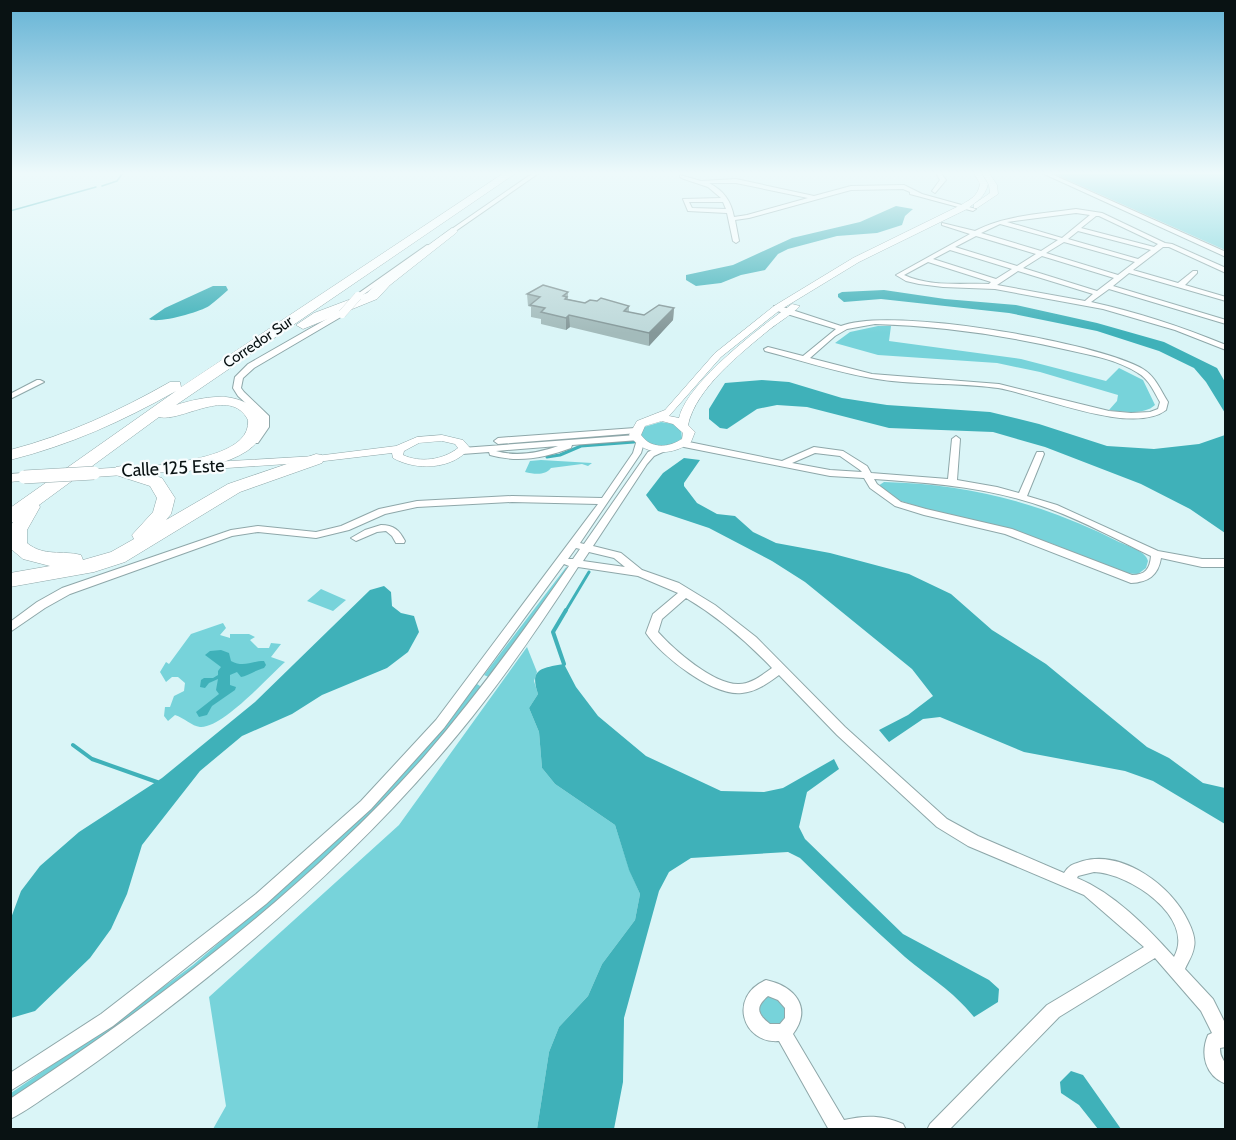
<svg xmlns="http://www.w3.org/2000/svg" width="1236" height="1140" font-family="Cabin,sans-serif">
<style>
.green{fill:#77d3da}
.water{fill:#3fb1b9}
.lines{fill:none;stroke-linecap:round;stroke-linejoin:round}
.stream-far2{stroke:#3fb1b9;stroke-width:1.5}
.stream-far1{stroke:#3fb1b9;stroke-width:3}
.stream{stroke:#3fb1b9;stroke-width:4}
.minor-casing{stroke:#8ea7a9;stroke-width:2}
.tertiary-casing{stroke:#8ea7a9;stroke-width:1}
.motorway-casing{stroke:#8ea7a9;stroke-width:1}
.minor{fill:#fff;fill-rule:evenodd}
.tertiary{fill:#fff;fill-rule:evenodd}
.motorway{fill:#fff;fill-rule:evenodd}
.minor-bridge-casing{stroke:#8ea7a9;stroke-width:8;stroke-linecap:butt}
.tertiary-bridge-casing{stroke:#8ea7a9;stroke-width:14;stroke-linecap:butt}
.minor-bridge{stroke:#fff;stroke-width:8}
.tertiary-bridge{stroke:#fff;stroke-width:13}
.wall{fill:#a3bbbb}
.shaded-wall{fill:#859899}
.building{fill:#bed9da;stroke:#859899;stroke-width:1.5}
.labels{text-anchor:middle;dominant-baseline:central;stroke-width:4.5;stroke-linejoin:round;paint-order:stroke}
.far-street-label{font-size:15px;fill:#091213;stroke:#f8fdfe}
.street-label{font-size:18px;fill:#091213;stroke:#f8fdfe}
</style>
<rect width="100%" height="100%" fill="#daf5f7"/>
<path class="green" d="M1052 173H1225V251V250Z
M878 326H891L889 341 1021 359 1106 381 1119 368 1143 380 1155 405C1145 415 1122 412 1109 410L1117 401 1118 395 1040 372 997 363 878 355 835 343 850 332Z
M661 422 673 424 681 430 682 438C672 448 658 447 646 442L640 434 644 427Z
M541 460 592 463 588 466 582 464 551 468C545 476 534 474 525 472L530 461Z
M884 482C970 484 1042 503 1119 542 1128 546 1146 551 1148 561L1146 568 1138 574 1119 573 1053 544 1000 526 925 509 895 499 878 486Z
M567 566 565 572 491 678 484 675Z
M321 589 346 600 333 611 307 601Z
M223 623 226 628 220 635 230 638V634H249L255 637 250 640 258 648H269L271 643 281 644 271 657 285 662C268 677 222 729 200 727 192 726 184 718 175 715L168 721 164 716 165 707H170L174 696 184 691 185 683 178 677H172L166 682 160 672 166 662 169 664 191 634Z
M527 647 537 672 534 681 538 694 529 708 539 732 542 768 555 784 615 825 629 869 640 894 635 920 602 964 588 996 559 1027 549 1052 537 1129H213L226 1106 209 997 399 825Z
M477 684 483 688 430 753 359 829 231 945 11 1104V1093L128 1013 193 965 275 895 388 789Z
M772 995 786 1006V1014L781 1023 773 1026 764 1022 759 1016C759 1004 761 999 772 995Z"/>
<path class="water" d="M896 206 913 209 905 216 902 225 877 233 837 236 788 249 778 254 765 270 741 275 721 283 696 286 686 280V275L733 265 792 238 860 222Z
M213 286H226L228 290C222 295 216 301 209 306 200 312 158 324 149 319L165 308Z
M884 290 945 299 1016 305 1097 323 1164 342 1217 368 1225 382V413L1206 382 1194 368 1159 351 1097 331 1009 313 881 299 844 302 838 297V294L842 292Z
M762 380 789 382 842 398 887 405 990 412 1039 424 1107 446 1154 449 1199 444 1225 435V533L1190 509 1141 484 1045 447 993 432 889 428 807 407 777 405 757 409 727 429 720 428 709 419V409L725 383Z
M684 458 700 460 684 483V486L697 503 717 514 735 516 753 532 776 543 830 553 909 574 951 594 992 630 1046 664 1147 747 1169 758 1203 783 1225 788V824L1153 781 1125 771 1024 752 940 717 923 719 889 742 879 730 908 715 933 696 912 669 805 582 772 561 709 528 658 511 646 495 663 473Z
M384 586 391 592 392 606 401 613 414 616 419 632 408 652 387 668 322 695 292 714 242 736 200 771 142 845 127 894 111 929 90 958 35 1011 11 1018V918L21 891 40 866 79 832 162 778 255 702 370 590Z
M221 650 229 653 231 661C244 668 251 661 264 661L266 665 264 668C256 670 247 676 241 677L237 672 230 675V685L236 687 235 690 212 706 207 715 199 717 196 712 219 694 216 690 218 679 209 683 205 688 200 687 201 680 204 678H213L218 675V679V671L221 667 205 655 210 651Z
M564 664 576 687 598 716 646 756 721 791 764 792 783 788 834 759 839 769 807 792 799 827 805 839 903 934 989 980 999 989 998 1002 974 1017C951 989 931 979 905 957 869 925 835 892 800 858L788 852 691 858 669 872 659 891 624 1018 623 1082 614 1129H537L549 1052 559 1027 588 996 602 964 635 920 640 894 629 870 615 825 555 784 542 768 539 732 529 708 538 694C529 668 542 668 564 664Z
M1071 1071 1083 1075 1121 1129H1098L1079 1105 1061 1093 1060 1082Z"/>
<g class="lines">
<path class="stream-far2" d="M102 186 117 181 122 174
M10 211 96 187"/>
<path class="stream-far1" d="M547 457 560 455 581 446 634 442
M565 612 589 572"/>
<path class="stream" d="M564 664 553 632 566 610
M73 745 92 759 157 782"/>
<defs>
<path id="minor" d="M533 173H539L447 237H443V235Z
M936 173H941L946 180 935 193 932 191 940 180Z
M1042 173H1049L1226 252V257Z
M680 175 701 181 736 179 814 196 851 186 904 185 922 194 976 209 973 211 910 194V192L903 189 851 190 749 218 735 220 739 241 736 243 733 241 727 213 688 211 683 199 721 198 708 187 684 179 680 177ZM709 183H736L808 198 747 215 734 217C731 201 724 191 709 183ZM689 202H723L726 209 692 208Z
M1076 209 1102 213 1165 243 1172 244 1226 268V273L1169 247H1163L1133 270 1178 283 1193 271H1197V273L1185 285 1226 297V301L1129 273 1113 286 1226 320V324L1109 289 1091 302C1137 312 1182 327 1226 345V350L1175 330 1103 309 995 289 943 287 919 284 906 281 896 275 970 234 942 225V223L975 231C1005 215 1041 214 1076 209ZM1076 213 1090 215 1062 238 1007 222ZM1096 216H1099L1158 244 1154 247 1081 228ZM1000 224 1058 240 1041 251 981 233ZM1078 231 1151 250 1138 259 1068 239ZM976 236 1036 254 1017 266 955 247ZM1064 242 1135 262 1118 275 1046 253ZM950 250 1012 269 996 279 933 259ZM1042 256 1114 278 1097 291 1023 268ZM928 262 991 282 989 284C961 283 930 287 904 275ZM1018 271 1093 294 1085 301 997 285Z
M427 245 432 246 360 297H356V295Z
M774 306H780L841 326C890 306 1097 342 1143 369 1155 376 1161 391 1168 402L1166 410C1132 436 1039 395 998 388 957 382 913 386 871 378 836 372 800 360 765 351L764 349 768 347 803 356 836 329 774 310ZM875 324C940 326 1004 335 1068 350 1091 355 1118 360 1138 373 1149 379 1154 392 1160 402L1158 409 1150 412 1131 413 1109 411 999 384 872 374 810 358 835 336 847 329Z
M339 312 346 314 254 368 243 378 241 388 244 392 269 416V427L258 443H252L251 441 261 427V417L238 396 233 388 235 377 248 364Z
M37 380H40L44 382 10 399V394Z
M635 428 638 429V433L498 444 494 441 498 438Z
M636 435 639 436V440L572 445 571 448C544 458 518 463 490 455L489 452 462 454 458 451 462 448ZM558 446C538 453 517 457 496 451Z
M956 436 960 439 957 480 997 487 1019 493 1036 454 1037 452H1043L1044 454 1027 496 1057 505 1158 551 1202 559H1226V567H1202L1161 558C1158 576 1148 582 1131 583L1005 534 924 515 895 506 870 488 864 478 830 476 684 447 680 444 684 441 782 461 814 447 843 451 867 466 871 473 948 479 952 439ZM815 453 840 456 860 470 862 472 830 470 792 463ZM874 479C934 483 994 488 1050 509 1085 522 1118 540 1151 556 1150 569 1145 575 1132 575L1012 529 926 509 901 502 877 484Z
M640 440 644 443 641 453 580 543 584 544 648 452 659 447H665V451L654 456 647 464 593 546 621 553 642 570 679 583 715 605 756 637 845 727 947 819 978 836 1064 873C1070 864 1074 864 1083 861 1123 850 1172 886 1188 921 1192 929 1196 939 1194 947 1193 955 1188 962 1185 969L1213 999 1226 1025V1047L1220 1048C1220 1056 1222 1057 1225 1063 1227 1069 1226 1078 1226 1084 1205 1076 1200 1054 1208 1035L1212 1033 1201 1011 1155 958 1059 1017 949 1130H927L930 1124 1047 1005 1144 947 1084 895 968 846 937 827 837 735 779 675C768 683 756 692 742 693 714 697 661 656 646 633L653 614 678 593 638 576 578 567C541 624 503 680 459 733 367 845 257 942 141 1029 112 1051 83 1072 53 1092 39 1101 25 1112 10 1119V1099C159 1001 304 891 423 758 476 697 523 632 569 566L564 564 444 728 371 809 266 904 113 1026 10 1091V1073L101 1014 256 894 361 801 436 720 598 504 512 502 417 507 385 514 349 530 316 538 258 532 232 536 70 594 45 608 10 632V622L37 602 62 588 231 530 258 526 316 532 341 526 379 509 417 501 512 496 602 498 633 453 636 443ZM576 548 580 549 573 559H568ZM589 552 614 558 625 567 583 561ZM686 598C718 617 746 641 772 668 762 675 751 684 739 684 714 685 674 650 658 632L662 619ZM1094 872C1129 873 1196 917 1174 957 1148 928 1114 893 1077 878L1078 876Z
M381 525C394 525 399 530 405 541L404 543H396L392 536 386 531 377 532 356 541 351 538 365 530Z
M766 980C794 986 813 1007 793 1034L844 1120C865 1115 883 1115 903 1124L906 1130H829L779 1041C742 1044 728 996 766 980ZM768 996 778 1000 785 1008V1018L780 1024H770C757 1014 755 1007 768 996Z"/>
<path id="tertiary" d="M974 173H981L988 184C985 197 977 201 967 209L859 262 780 310 721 357 669 416 679 418C687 382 762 326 792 304L800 306C791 315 779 322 770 329 741 353 696 388 688 425L695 432 691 442C671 457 644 456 629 435L637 421 665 410 715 353 774 306 853 258 961 205C971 199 978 196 980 184ZM662 421 673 424 683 433 682 439C668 448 651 449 641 435L645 426Z
M982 173H989L997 185 998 194 977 208H974V204L990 193 989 185Z
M442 435 463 440 470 448C452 470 416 471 393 458L392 453 316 462 94 477 88 473 94 469 316 456 396 446 417 437ZM442 441 455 444 458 448C443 460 420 463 403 455L404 451 419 443Z
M24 473 30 477 28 480 10 482V474Z"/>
<path id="motorway" d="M504 173H516L176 405C192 400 210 396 226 397 259 401 281 427 247 451 227 464 200 469 177 473L171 472 168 468 171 464C193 459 251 452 248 420 230 385 181 423 159 417L39 505 40 507 27 530V543C44 557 62 550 81 555L83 560 111 552 134 539 132 535 153 512 157 498 150 486 116 475 113 471 116 467 122 466 162 478 175 498 171 514 166 520 228 484 316 454 322 455 324 459 322 463 240 492 125 562 94 572 10 587V573L50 566 23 559 11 549 10 527 13 522 10 523V508L176 391C123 421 70 445 10 460V450C67 435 119 411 170 382H180L181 387Z
M452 228 458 231 456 233 390 285 377 299 303 329 296 325 314 313 367 293 382 279Z"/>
</defs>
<use href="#minor" class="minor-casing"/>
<use href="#tertiary" class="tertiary-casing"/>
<use href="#motorway" class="motorway-casing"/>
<use href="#minor" class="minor"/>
<use href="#tertiary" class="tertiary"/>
<use href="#motorway" class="motorway"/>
<defs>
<path id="minor-bridge" d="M342 314 358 296"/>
<path id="tertiary-bridge" d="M24 477 94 473"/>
</defs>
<use href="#minor-bridge" class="minor-bridge-casing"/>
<use href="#tertiary-bridge" class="tertiary-bridge-casing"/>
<use href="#minor-bridge" class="minor-bridge"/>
<use href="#tertiary-bridge" class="tertiary-bridge"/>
</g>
<path class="wall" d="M568 292V299L585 303 597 301 629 306V312L644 315 674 308 673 320 649 346 570 327 566 330 541 324V319L531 317V307L528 306 527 294Z"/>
<path class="shaded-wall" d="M674 308 673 320 649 346V333Z
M569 315 570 327 566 330V318Z"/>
<path class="building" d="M543 285 568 292 563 296 567 297 565 299 585 303 590 300 597 301 601 298 629 306 624 311 644 315 659 305 674 308 649 333 569 315 566 318 541 312 545 308 530 305 540 297 527 294Z"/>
<linearGradient id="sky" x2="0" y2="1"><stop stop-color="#64b3d5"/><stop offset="0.52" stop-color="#eefafb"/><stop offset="1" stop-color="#eefafb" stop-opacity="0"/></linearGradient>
<rect width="1236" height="333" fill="url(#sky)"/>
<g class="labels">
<g class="far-street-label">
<text transform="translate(258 342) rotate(-34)">Corredor Sur</text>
</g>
<g class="street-label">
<text transform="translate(173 468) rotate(-3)">Calle 125 Este</text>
</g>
</g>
<rect width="1236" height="1140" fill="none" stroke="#091213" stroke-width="24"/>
</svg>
